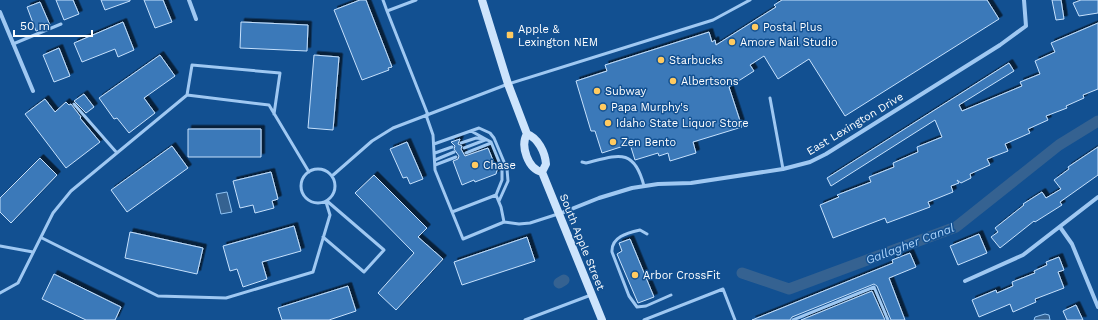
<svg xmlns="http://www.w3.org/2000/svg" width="1098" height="320" font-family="'Work Sans',sans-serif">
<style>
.water{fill:#356291;stroke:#90c4f5}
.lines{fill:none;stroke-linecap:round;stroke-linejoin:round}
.canal{stroke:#356291;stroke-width:11}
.building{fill:#3b79b9;stroke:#c6e1fd;filter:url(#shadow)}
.service{stroke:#9fc8f2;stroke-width:3}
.minor{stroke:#9fc8f2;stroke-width:4}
.secondary{stroke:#cde4fc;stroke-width:8}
.poi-dot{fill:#ffca60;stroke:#125091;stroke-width:1.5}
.labels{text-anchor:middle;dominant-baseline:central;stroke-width:3;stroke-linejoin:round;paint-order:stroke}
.poi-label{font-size:11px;fill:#fff;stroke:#125091;text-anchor:start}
.street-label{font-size:11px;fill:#fff;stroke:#125091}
.water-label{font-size:12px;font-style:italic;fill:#abd2f9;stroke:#125091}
</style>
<defs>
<filter id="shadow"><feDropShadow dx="3.5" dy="-3.5" stdDeviation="0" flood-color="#0009"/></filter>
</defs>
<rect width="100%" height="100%" fill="#125091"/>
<path class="water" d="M227 192 232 212 221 214 216 194Z
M1045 314 1049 315 1050 320H1034L1035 317Z"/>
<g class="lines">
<path class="canal" d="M742 273 789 289 956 227 1059 145 1098 121
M559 283 564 280"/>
</g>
<path class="building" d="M56 0H73L79 14 64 20Z
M101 0H130V1L105 10Z
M144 0H163L172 22 155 28Z
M360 0H366L392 67 388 68 389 70 362 80 334 10Z
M782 0H987L999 19 845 116 809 59 778 79 764 56 750 65 754 71 729 87 742 127 693 142 696 153 670 161 668 153 659 156 658 153 635 160 630 144 602 153 595 131H591L576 81 607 71 605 65 709 32 712 42 715 40 716 45 776 7 774 5Z
M1052 0H1061L1064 19 1056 20Z
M1081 0H1098V13L1079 16 1073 3Z
M40 2 50 25 36 31 27 7Z
M123 22 134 50 118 57 115 49 82 62 74 43Z
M241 22 308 25 307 51 240 48Z
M1098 23V89L1083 95 1084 98 1066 106 1067 108 1046 116 1048 120 1028 129 1030 133 1005 144 1008 151 987 159 990 165 970 174 971 178 961 183 957 180 959 183 951 186 953 192 928 202 930 207 887 223 885 218 833 238 820 205 839 197 837 195 871 182 869 177 894 167 893 163 918 152 917 147 942 137 935 120 831 186 827 178 1009 63 1014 71 959 105 962 111 1022 86 1020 82 1040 74 1035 61 1055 52 1051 43Z
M59 48 70 76 54 82 43 55Z
M160 55 175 76 144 98 155 113 129 133 117 118 114 119 99 98Z
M314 55 339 57 333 130 308 128Z
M84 94 94 107 86 113 74 101Z
M45 99 55 112 66 102 69 105 71 104 81 117 80 118 100 142 66 168 25 114Z
M188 129H261V157H188Z
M460 139 458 144 462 146 461 149 465 156 488 148 497 170 496 174 475 182 474 180 462 185 453 161 458 159 459 156 454 149 455 146 451 142Z
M407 142 423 179 410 184 407 177 403 178 390 149Z
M172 146 188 168 127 212 111 190Z
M1098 147V175L1060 202 1062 205 1035 222 1034 221 1000 248 991 237 998 232 995 228 1024 205 1023 204 1042 192 1046 198 1061 189 1054 180 1069 169 1068 167Z
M40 158 57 175 11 223 0 212V198Z
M271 172 278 199 272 201 274 208 255 213 253 205 240 208 233 181Z
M374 175 427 228 418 237 443 259 396 310 378 293 414 253 355 193Z
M294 226 301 251 262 262 267 279 243 287 237 269 230 271 223 246Z
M130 232 203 248 197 274 125 258Z
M979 234 987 253 958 265 950 246Z
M527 237 535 261 462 285 454 262Z
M630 239 654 297 638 303 617 254 622 251 619 243Z
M910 253 916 267 889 278 905 320H891L877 286 874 284 792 317 790 320H752L893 263 892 260Z
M1059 257 1064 270 1058 272 1064 288 1035 299 1036 302 1013 312 1010 304 979 317 972 300 996 290 997 293 1013 286 1012 282 1035 273 1034 271 1047 265 1046 262Z
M54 274 121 307 115 320H86L42 299Z
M348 286 356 311 329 320H282L278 308Z
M872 291 885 320H801Z
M1076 305 1083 320H1067L1063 311Z"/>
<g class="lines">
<path class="service" d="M383 0 387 11
M416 0 387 11 428 115
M13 44 61 24
M187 95 192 65 280 73 274 114
M770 98 783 169
M74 104 117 153
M426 115 433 135 435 170 463 239 504 222 519 224 530 223 558 214
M471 131 491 142 502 169V180L496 195
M461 143 476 138 484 139
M434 144 479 128 490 133 494 138 507 169 508 181 499 201
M464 148 485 140
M435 153 452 147
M466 153 491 143
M435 160 454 152
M582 162 586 163C618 155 634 147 644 186
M435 165 456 157
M301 186a17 17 0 1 1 34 0a17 17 0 1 1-34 0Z
M332 176 372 141 393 128 508 84 713 20 750 0
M452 212 496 195 501 207 504 222
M647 234 640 230C627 233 611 237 612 252L629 296 637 307 646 306 671 295
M323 237 364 272 384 250 327 201
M42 238 158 296 226 298 313 272 330 215 326 202
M0 246 33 252
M0 293 18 283 53 213 71 191 187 95 269 105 309 172
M525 320 591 295
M644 320 723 289 735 320
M793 320 874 287 888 320"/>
<path class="minor" d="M189 0 196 19
M0 12 33 91
M559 214 599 198 632 188 658 184 691 183 783 169 810 162 826 154 1000 45 1026 26 1024 0
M1060 227 1072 244 1098 307
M965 281 1023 255 1098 197"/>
<path class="secondary" d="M482 0 508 84 527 134C538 138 545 152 546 164L542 172
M527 134C520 146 528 169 542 172L602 320"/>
</g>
<g class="poi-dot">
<circle cx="755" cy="27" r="4"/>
<rect x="506" y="31" width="8" height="8" rx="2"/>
<circle cx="732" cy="42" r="4"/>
<circle cx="661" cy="60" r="4"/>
<circle cx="673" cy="81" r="4"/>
<circle cx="597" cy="91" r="4"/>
<circle cx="603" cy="107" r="4"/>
<circle cx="608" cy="123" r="4"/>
<circle cx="613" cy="142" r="4"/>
<circle cx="475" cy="165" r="4"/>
<circle cx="635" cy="275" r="4"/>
</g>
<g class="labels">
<g class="poi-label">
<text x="763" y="27">Postal Plus</text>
<text x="518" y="29">Apple &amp;<tspan x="518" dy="13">Lexington NEM</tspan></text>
<text x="740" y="42">Amore Nail Studio</text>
<text x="669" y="60">Starbucks</text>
<text x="681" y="81">Albertsons</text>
<text x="605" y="91">Subway</text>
<text x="611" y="107">Papa Murphy's</text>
<text x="616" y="123">Idaho State Liquor Store</text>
<text x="621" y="142">Zen Bento</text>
<text x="483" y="165">Chase</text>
<text x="643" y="275">Arbor CrossFit</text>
</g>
<g class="street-label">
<text transform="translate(855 124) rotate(-31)">East Lexington Drive</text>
<text transform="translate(582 242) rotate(68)">South Apple Street</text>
</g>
<g class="water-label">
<text transform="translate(910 244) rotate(-21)">Gallagher Canal</text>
</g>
</g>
<path d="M14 30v6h78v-6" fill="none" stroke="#ffffff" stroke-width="2"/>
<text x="20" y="30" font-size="12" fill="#ffffff" stroke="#125091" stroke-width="3" paint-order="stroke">50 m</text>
</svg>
